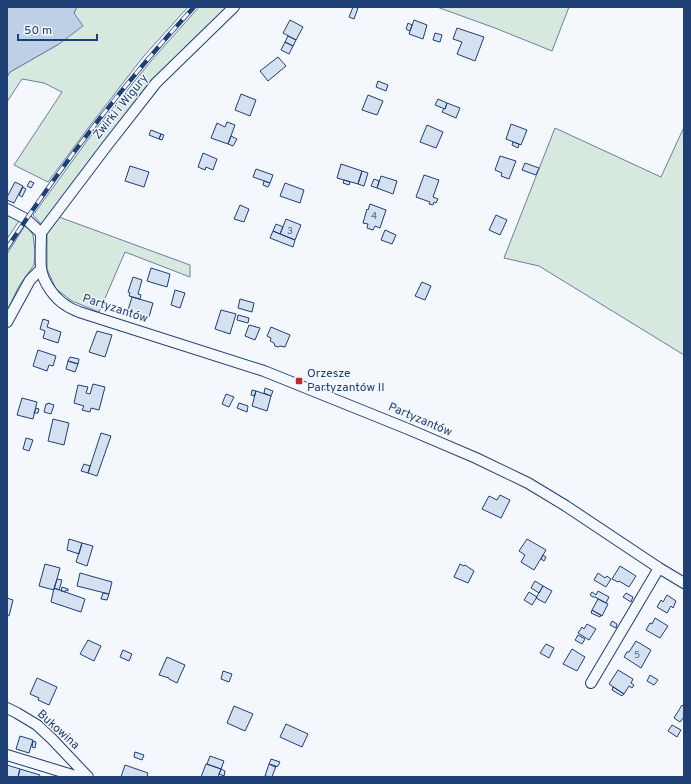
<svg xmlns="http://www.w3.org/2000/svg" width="691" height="784" font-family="Overpass,sans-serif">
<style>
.green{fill:#d7e8df;stroke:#687fa3}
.water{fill:#bed0e5;stroke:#687fa3}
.building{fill:#d5e0f0;stroke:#1d3f73}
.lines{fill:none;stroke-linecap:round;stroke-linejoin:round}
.street-casing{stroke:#1d3f73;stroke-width:12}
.street{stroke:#f4f7fb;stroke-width:10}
.rail-casing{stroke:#1d3f73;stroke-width:4.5}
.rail{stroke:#f4f7fb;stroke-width:3;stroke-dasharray:9;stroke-linecap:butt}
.poi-dot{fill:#c62828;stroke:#f4f7fb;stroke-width:1.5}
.labels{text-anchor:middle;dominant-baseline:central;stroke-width:3;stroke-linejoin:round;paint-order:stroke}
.number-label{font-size:10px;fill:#4b6792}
.street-label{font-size:12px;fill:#1d3f73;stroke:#f4f7fb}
.poi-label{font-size:12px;fill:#1d3f73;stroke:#f4f7fb;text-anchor:start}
</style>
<rect width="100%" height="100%" fill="#f4f7fb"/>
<path class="green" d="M77 7H188L143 57 89 127 48 182 14 165 62 92 44 83 22 79 7 102V77L10 72 59 44Z
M199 7H228L159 75 74 181 42 225 33 215 95 130 151 61Z
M437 7H569L552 51 495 28Z
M684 127V355L539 266 504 258 555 128 661 177Z
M7 215 19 221 7 239Z
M59 217 190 265V277L125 252 99 312 72 301 56 289 47 269V234Z
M26 224 33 235 35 252 34 265 19 286 7 311V254Z"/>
<path class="water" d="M7 7H77L74 13 83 26 59 44 10 72 7 77Z"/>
<path class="building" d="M353 7 358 8 354 19 349 17Z
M290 20 303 27 296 40 283 33Z
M414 20 427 25 423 39 409 34Z
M408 23 412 25 410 31 406 29Z
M457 28 484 37 475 61 457 54 462 42 453 39Z
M435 33 442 35 440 42 433 40Z
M288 36 296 40 293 46 285 42Z
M285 42 293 46 289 54 281 50Z
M278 57 286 66 268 81 260 71Z
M378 81 388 85 386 91 376 87Z
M241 94 256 100 250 116 235 110Z
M368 95 383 101 377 115 362 110Z
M438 99 447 103 445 109 435 105Z
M447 103 460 108 456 118 442 112 444 108 445 109Z
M227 122 235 125 228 144 211 138 217 123 225 127Z
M511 124 527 130 521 145 506 139Z
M427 125 443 132 436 148 420 142Z
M151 130 161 134 159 139 149 135Z
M161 134 164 135 162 140 159 139Z
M231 136 237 139 233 146 228 144Z
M513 142 519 144 518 148 512 145Z
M203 153 217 159 213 170 206 167 205 170 198 167Z
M500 156 516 161 509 179 501 176 502 173 495 170Z
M525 163 539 168 536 175 522 170Z
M341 164 362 171 358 184 337 178Z
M130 166 149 172 144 187 125 181Z
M256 169 273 175 270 183 253 177Z
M362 171 368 173 364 186 358 184Z
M424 175 439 180 433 197 438 199 436 203 434 202 433 205 429 204 430 202 416 197Z
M381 176 397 181 393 194 377 188Z
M374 179 379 181 377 188 371 186Z
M344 180 350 182 349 185 343 183Z
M30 181 34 183 31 188 27 186Z
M264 181 270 183 268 187 263 185Z
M15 182 23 186 14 203 7 200V197Z
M285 183 304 190 300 203 280 196Z
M23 187 26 189 22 197 19 195Z
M370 204 386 210 380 228 375 226 373 230 367 228 368 224 363 223 367 209 368 210Z
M240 205 249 209 244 222 234 219Z
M496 215 507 220 500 235 489 230Z
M286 219 301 225 295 240 280 234Z
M276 224 283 227 280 234 273 231Z
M385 230 396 235 392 244 381 240Z
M273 231 295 240 293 247 270 238Z
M151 268 170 274 167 287 147 281Z
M133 277 142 280 138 294 141 295 140 299 129 296 130 293 128 292Z
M422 282 431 286 425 300 415 296Z
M175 290 185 293 180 308 171 305Z
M132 297 153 303 149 317 128 310Z
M240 299 254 303 252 312 238 308Z
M221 310 236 314 230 334 215 329Z
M238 315 249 318 248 323 237 320Z
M43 319 49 321 47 327 61 332 58 343 43 338 45 331 40 329Z
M249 325 260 328 255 340 245 336Z
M271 327 290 335 285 347 280 346 278 347 275 346 274 343 270 341 271 338 267 336Z
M97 331 112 335 105 357 89 352Z
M38 350 56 356 53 366 49 365 47 371 33 366Z
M70 357 79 359 78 364 68 361Z
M68 361 78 364 75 372 66 369Z
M93 384 105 387 99 410 91 408 90 412 82 410 84 406 74 403 78 385 88 387 86 393 90 394Z
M265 388 273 391 271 396 264 393Z
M252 390 256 391 254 396 251 395Z
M256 391 271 396 267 411 252 406Z
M226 394 234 397 229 407 222 404Z
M22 398 37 402 33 419 17 415Z
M48 403 54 405 51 414 44 412 46 404H48Z
M239 403 248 406 247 412 237 408Z
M36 408 39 409 38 413H34Z
M53 419 69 423 64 445 48 441Z
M101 433 111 436 97 476 88 473Z
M26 438 33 440 29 451 23 449Z
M84 464 90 466 88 473 81 471Z
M500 495 510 500 501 518 482 509 489 496 497 500Z
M69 539 82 543 79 554 67 550Z
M527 539 546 550 534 570 521 562 525 555 519 551Z
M82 543 93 546 87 566 76 562Z
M543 555 546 557 544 561 541 559Z
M45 564 60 568 54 590 39 586Z
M460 564 464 566 465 565 474 571 468 583 454 577Z
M620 566 636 576 629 587 619 581 618 582 612 579Z
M80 573 112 582 109 594 77 586Z
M598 573 605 578 607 576 611 579 606 587 594 580Z
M57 579 62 580 59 590 54 588Z
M535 581 543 586 539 593 531 588Z
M543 586 552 591 545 603 536 598Z
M62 587 68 589V591L66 590 65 592 61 591Z
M54 588 85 599 81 612 51 602Z
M598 591 609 597 606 603 595 597H593L590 595 592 592 596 595Z
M529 592 537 597 532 605 524 600Z
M103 593 109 594 107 600 101 599Z
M626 593 633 597 631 602 623 597Z
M667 595 676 601 673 608 671 606 667 613 657 607 661 600 663 602Z
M7 598 13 600 9 616 7 615Z
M598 599 608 604 602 616 592 610Z
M592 610 601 615 600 617 591 613Z
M655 618 668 626 660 638 646 630 650 623 652 624Z
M612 621 617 624 616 628 610 625Z
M587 624 596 629 589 640 578 633 582 627 584 629Z
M578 635 585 639 582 644 575 640Z
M88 640 101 646 94 661 80 654Z
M636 641 651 650 641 668 624 657 627 652H629Z
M546 644 554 648 549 658 540 653Z
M572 649 585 657 577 671 563 664Z
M123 650 132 654 129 661 120 657Z
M167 657 185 665 177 683 169 679V678L159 675Z
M618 670 633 679 631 683 634 685 632 688 629 686 624 694 609 684Z
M223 671 232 674 229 682 221 679Z
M650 675 658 680 654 685 647 681Z
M37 678 57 687 49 705 38 700 39 698 30 694Z
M613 687 624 694 622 696 612 690Z
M682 705 684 707V717L680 722 674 718Z
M234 706 253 714 245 731 227 723Z
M286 724 308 734 302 747 280 737Z
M672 725 681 730 677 737 668 731Z
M20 736 33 740 29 753 16 749Z
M33 741 36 742 35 748 32 747Z
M135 752 144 755 142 760 134 757Z
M210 756 224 761 221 769 207 764Z
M271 759 280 762 278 766 275 767 269 764Z
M206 764 221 769 218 777H201Z
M269 764 276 766 272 777 265 776Z
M7 765 20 769 18 777H7Z
M125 765 148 773 147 777H121Z
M20 769 40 775 39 777H18Z
M221 769 225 771 224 776 219 774Z"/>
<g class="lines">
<defs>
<path id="street" d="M7 209 26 219 41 233
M41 233C41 244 40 257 41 268 43 283 55 299 67 306 71 309 75 310 79 312L264 371 408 429 476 458 528 483 566 506 659 568 684 583
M41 233 106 147 156 83 234 7
M7 322 30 280 41 269
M591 683 659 568
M7 708 17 713 37 725 52 739 88 777
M7 755 79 777"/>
</defs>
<use href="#street" class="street-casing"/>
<use href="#street" class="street"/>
<defs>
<path id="rail" d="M7 248C63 163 125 82 194 7"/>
</defs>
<use href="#rail" class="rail-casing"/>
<use href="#rail" class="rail"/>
</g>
<rect class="poi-dot" x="295" y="377" width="8" height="8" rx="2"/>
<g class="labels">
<g class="number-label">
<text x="374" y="216">4</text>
<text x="290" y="231">3</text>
<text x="637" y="655">5</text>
</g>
<g class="street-label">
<text transform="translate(121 107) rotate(-51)">Żwirki i Wigury</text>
<text transform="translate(115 309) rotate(18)">Partyzantów</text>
<text transform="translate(420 420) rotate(23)">Partyzantów</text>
<text transform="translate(58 730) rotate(42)">Bukowina</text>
</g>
<g class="poi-label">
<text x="307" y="374">Orzesze<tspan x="307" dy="14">Partyzantów II</tspan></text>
</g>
</g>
<rect width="691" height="784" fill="none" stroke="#1d3f73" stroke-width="16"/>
<path d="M18 34v6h79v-6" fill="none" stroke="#1d3f73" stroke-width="2"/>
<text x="24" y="34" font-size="12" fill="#1d3f73" stroke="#f4f7fb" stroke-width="3" paint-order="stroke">50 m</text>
</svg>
